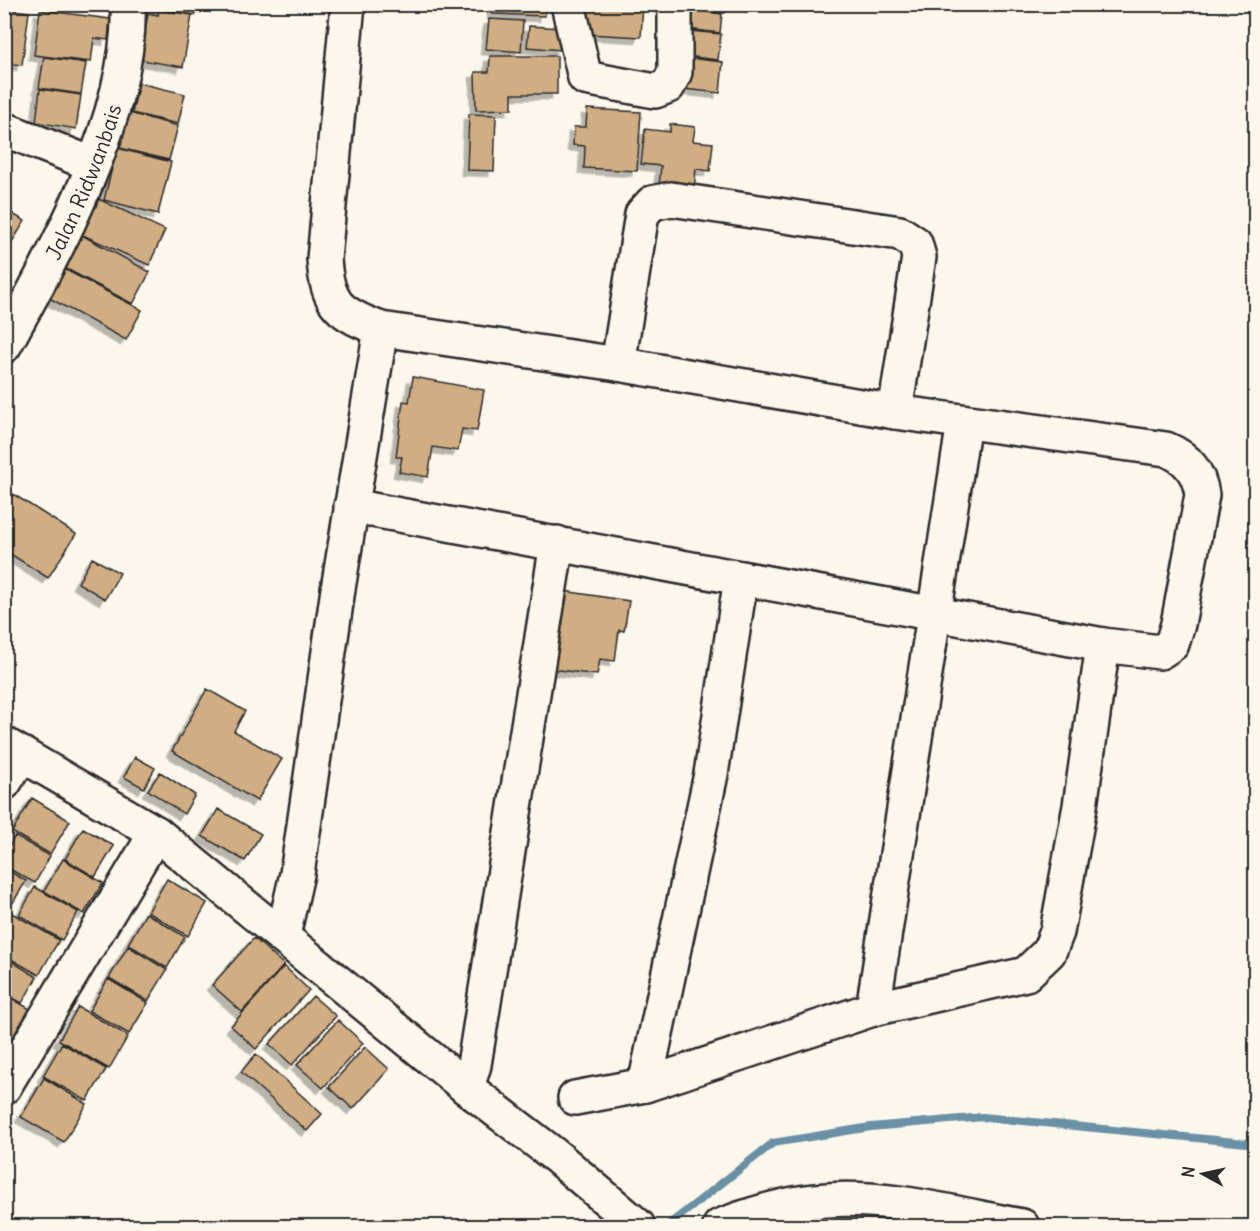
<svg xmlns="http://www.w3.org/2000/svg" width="1260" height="1231" font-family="Delius,sans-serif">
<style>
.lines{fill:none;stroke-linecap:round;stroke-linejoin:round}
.stream{stroke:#6b90a5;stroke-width:8}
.building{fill:#d0ad83;stroke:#2b2b2b;stroke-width:1.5;filter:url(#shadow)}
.minor-casing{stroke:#2b2b2b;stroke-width:38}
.minor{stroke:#fbf7ec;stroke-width:33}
.labels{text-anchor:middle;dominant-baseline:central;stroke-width:4.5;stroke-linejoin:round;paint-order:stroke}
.street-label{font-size:21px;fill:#2b2b2b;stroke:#fbf7ec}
</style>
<defs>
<filter id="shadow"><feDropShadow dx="-5.5" dy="5.5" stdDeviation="0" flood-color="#0004"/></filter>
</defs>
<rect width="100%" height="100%" fill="#fbf7ec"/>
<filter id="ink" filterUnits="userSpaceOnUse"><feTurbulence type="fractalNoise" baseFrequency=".0167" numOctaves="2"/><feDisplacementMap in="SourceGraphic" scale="12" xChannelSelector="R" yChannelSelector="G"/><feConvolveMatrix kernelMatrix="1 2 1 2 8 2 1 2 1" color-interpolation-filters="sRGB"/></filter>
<g filter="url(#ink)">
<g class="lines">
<path class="stream" d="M667 1226 773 1143 871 1127 983 1117 1256 1144"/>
</g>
<path class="building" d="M152 4H197L195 15 151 8Z
M493 4H545V16L493 14Z
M589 4H643L641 37 588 34Z
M689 4H726L725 13 689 9Z
M4 9 29 12 22 65 4 63Z
M40 10 110 19 108 40 94 38 91 62 34 55Z
M159 10 192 15 183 67 141 60 143 49 133 47 136 30 145 32 148 13 158 15Z
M690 10 722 14 720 33 687 29Z
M489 19 523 21 521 52 486 49Z
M529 26 562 28 561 50 527 47Z
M690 31 721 34 718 60 686 56Z
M490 56H557V94H512V109L476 110 475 72H489Z
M44 57 86 63 81 94 39 88Z
M688 58 723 62 720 93 684 89Z
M139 83 185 94 178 124 132 113Z
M40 89 81 95 76 129 36 122Z
M587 109 641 112 637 171 584 168 585 146 573 145 574 127H586Z
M129 113 178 126 169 160 120 148Z
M469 114 496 115 494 171 467 170Z
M670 124 695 127 693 141 713 143 710 171 696 169 694 190 659 186 661 166 641 164 645 129 670 132Z
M117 148 171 162 158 214 104 200Z
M90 195 165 230 149 265 74 231Z
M4 209 25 221 4 255Z
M78 233 150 272 133 304 61 266Z
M64 269 142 310 126 340 49 298Z
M413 377 484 390 477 431 462 429 458 451 433 447 428 477 399 472 402 457H396L403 401 409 402Z
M13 494 76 534 48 578 4 550V508Z
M92 558 120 573 105 599 78 583Z
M564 591 629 601 624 631 619 630 615 661 600 659 597 675 552 669Z
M207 689 245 711 234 731 282 759 257 801 172 751Z
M135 757 155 768 144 788 124 777Z
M160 772 195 795 184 814 148 790Z
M32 798 70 821 50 854 12 832Z
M218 809 261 834 245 861 202 836Z
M83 828 114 846 95 877 65 859Z
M15 836 50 856 35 883 4 866V855Z
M63 859 103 883 84 914 44 891Z
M4 868 26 881 6 914 4 913Z
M167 879 207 903 188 936 148 912Z
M35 887 78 912 62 940 19 915Z
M10 912 59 940 39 975 4 955V921Z
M146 913 185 937 167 968 128 944Z
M254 938 284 965 242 1012 212 985Z
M128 946 167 970 148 1001 109 978Z
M8 959 37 977 22 1003 4 993V965Z
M284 966 309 990 256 1049 231 1026Z
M108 979 148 1003 129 1034 89 1011Z
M4 994 30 1009 7 1049 4 1047Z
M313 996 336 1016 292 1065 269 1044Z
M78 1007 128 1036 109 1069 59 1040Z
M338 1020 363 1043 323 1088 297 1065Z
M62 1043 106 1069 87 1101 43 1076Z
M365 1047 389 1069 353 1109 329 1087Z
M256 1054 322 1114 307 1131 241 1072Z
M44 1078 87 1104 64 1142 21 1117Z"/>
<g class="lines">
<defs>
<g id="minor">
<path d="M348 4 324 259C327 305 340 314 381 329L618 364 895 412 1166 449C1188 458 1199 472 1202 495L1178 624 1172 644 1160 652 1103 645 351 506"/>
<path d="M568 4 585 78 655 91 668 86 675 72V9"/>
<path d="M4 129 92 164"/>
<path id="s1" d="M4 346C55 254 133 112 128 4"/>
<path d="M618 364 642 214 652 203 671 199 900 233 915 243 919 257 895 412"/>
<path d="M4 744 156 833 467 1088 557 1157 638 1226"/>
<path d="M4 783 22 754"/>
<path d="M283 935 297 874 338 589 381 329"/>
<path d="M873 1009 964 422"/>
<path d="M645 1085 711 774 741 578"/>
<path d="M4 1087 156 833"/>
<path d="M467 1088 474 1065 557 543"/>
<path d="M575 1098 645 1085 873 1009 1026 974 1049 952 1057 932 1080 806 1103 645"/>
<path d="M720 1226C754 1213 789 1202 826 1200 889 1195 961 1215 1022 1226"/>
</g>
</defs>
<use href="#minor" class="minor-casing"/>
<use href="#minor" class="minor"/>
</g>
</g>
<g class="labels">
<g class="street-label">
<text stroke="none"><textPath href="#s1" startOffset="183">Jalan Ridwanbais</textPath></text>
</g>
</g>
<rect width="1260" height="1231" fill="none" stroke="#fbf7ec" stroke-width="24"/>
<rect x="12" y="12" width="1236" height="1207" fill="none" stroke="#2b2b2b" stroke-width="2" filter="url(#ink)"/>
<g transform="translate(1203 1174) rotate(278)" stroke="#fbf7ec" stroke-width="4.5" paint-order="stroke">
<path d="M0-4.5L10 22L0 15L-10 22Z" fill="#2b2b2b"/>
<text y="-9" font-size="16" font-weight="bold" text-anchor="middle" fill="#2b2b2b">N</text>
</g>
</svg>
